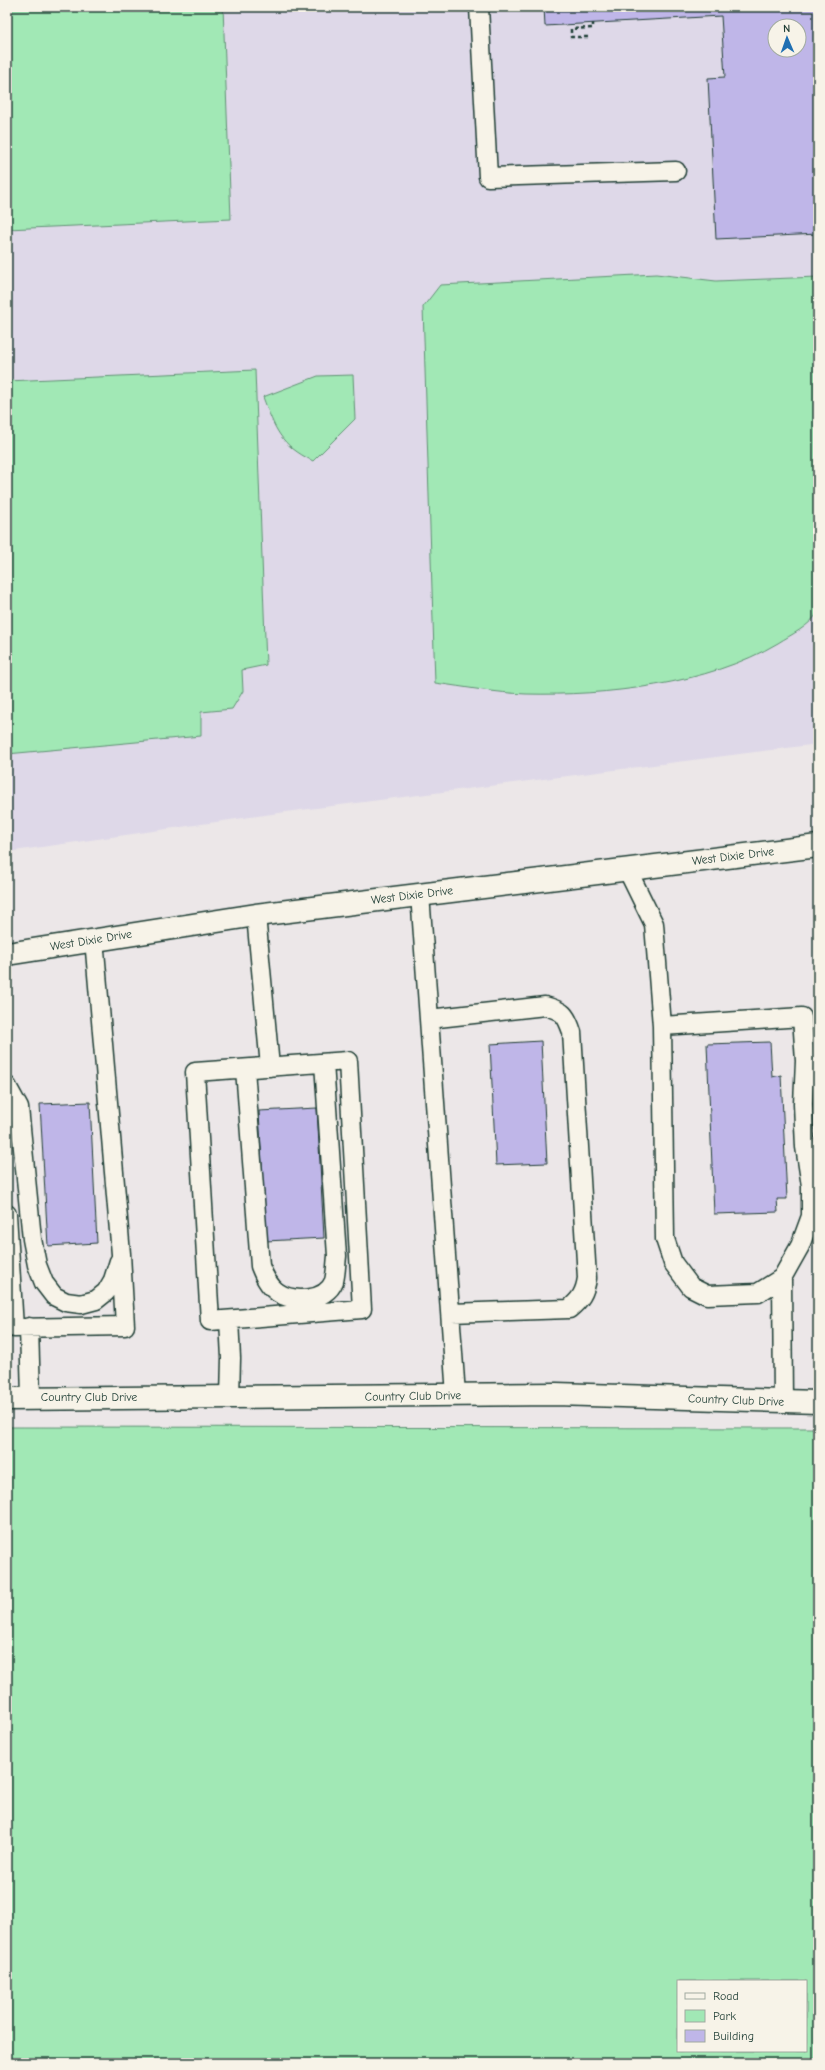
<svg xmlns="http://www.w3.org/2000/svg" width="825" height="2070" font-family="'Comic Neue',sans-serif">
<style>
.built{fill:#ded8e8;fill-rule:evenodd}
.green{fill:#a1e8b5;stroke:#609274;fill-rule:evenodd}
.building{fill:#bfb6e8;stroke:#1f3d34;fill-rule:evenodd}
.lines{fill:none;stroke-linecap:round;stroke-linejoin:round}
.service-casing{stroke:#1f3d34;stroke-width:21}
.minor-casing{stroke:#1f3d34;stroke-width:25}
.primary-casing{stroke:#1f3d34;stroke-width:25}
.path{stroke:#1f3d34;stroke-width:2.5;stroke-dasharray:4 3;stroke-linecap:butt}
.service{stroke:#f7f3e8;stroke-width:18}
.minor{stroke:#f7f3e8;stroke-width:22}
.primary{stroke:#f7f3e8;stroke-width:22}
.labels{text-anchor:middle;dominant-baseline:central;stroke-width:4;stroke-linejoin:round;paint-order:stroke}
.street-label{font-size:12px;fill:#1f3d34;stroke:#f7f3e8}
</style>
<rect width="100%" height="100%" fill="#ece7e8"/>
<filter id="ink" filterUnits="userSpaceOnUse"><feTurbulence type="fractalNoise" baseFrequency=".025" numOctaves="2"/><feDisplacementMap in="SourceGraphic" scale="8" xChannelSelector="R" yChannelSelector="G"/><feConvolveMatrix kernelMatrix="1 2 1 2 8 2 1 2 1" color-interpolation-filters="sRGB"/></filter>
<g filter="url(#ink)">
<path class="built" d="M7 7H818V744L293 811 7 852ZM775 26H799V50H775Z"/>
<path class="green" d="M7 7H223L231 219 7 229Z
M656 274 716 281 818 277V612C809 627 792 634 778 643 708 685 605 696 526 694 496 693 465 687 435 683L423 307 440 285Z
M255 370 266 665 242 670 243 691 232 709 201 712V736L7 754V381Z
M353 375 355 419 313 461C280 445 275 429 263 397L318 376Z
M7 1427 818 1428V2063H7ZM678 1981H806V2051H678Z"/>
<path class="building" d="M544 7H818V234L716 239 708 78 725 77 721 16 545 26ZM775 26H799V50H775Z
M541 1041 547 1163 496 1165 490 1044Z
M770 1042 772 1077 781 1075 787 1199H777L778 1212 714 1214 707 1044Z
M90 1102 97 1243 48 1246 40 1104Z
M317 1108 324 1238 266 1241 259 1111Z"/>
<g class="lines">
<defs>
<path id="service" d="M479 7 488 177 676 171
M627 869 654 924 662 1026 665 1239 673 1263 691 1287 707 1295 758 1293 782 1278 800 1246 811 1216V1186L805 1147 803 1104 805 1061 802 1017 662 1026
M420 894 456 1395
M256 915 270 1067
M429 1019 545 1006C563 1011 566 1014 572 1032L587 1278C585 1293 580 1300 569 1309L451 1313
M348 1061 362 1309 210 1321 195 1072Z
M245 1069 260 1266C264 1276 268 1285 277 1292 293 1303 326 1302 334 1281 336 1273 336 1264 337 1256L324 1063
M7 1086 19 1108 32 1239 37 1265 44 1283 54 1296 66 1302 81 1304 96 1300 106 1292 113 1280 119 1261
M7 1214 14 1328 125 1326 121 1254 94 939
M782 1278 783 1402
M229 1320 231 1358 230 1398
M29 1327 31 1397"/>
<path id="minor" d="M7 1399 556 1394 818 1402"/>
<path id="primary" d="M7 954 256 915 818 846"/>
</defs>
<use href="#service" class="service-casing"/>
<use href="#minor" class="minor-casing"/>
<use href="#primary" class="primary-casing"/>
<path class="path" d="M588 37H571V29L593 28V23"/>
<use href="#service" class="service"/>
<use href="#minor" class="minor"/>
<use href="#primary" class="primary"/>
</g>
</g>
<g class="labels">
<g class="street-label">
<text transform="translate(733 856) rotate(-7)">West Dixie Drive</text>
<text transform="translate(412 895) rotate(-7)">West Dixie Drive</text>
<text transform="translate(91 940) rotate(-9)">West Dixie Drive</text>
<text transform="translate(413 1396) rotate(-1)">Country Club Drive</text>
<text x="89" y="1397">Country Club Drive</text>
<text transform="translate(736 1400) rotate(2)">Country Club Drive</text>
</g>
</g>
<rect width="825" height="2070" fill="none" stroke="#f7f3e8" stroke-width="24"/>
<rect x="12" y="12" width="801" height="2046" fill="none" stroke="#1f3d34" stroke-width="1.5" filter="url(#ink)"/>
<rect x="677" y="1980" width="130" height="72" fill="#f7f3e8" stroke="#a1aaa0"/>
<rect x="685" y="1993" width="20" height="6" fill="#f7f3e8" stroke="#a1aaa0"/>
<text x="713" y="2000" font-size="12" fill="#1f3d34">Road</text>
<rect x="685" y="2010" width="20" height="12" fill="#a1e8b5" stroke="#a1aaa0"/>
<text x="713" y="2020" font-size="12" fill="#1f3d34">Park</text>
<rect x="685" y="2030" width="20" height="12" fill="#bfb6e8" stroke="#a1aaa0"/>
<text x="713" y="2040" font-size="12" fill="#1f3d34">Building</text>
<g transform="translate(787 38) rotate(358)"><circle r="19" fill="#f7f3e8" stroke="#a1aaa0"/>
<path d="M0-3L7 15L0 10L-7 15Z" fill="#1f6fb2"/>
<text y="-6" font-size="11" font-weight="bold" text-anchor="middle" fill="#1f3d34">N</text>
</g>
</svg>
